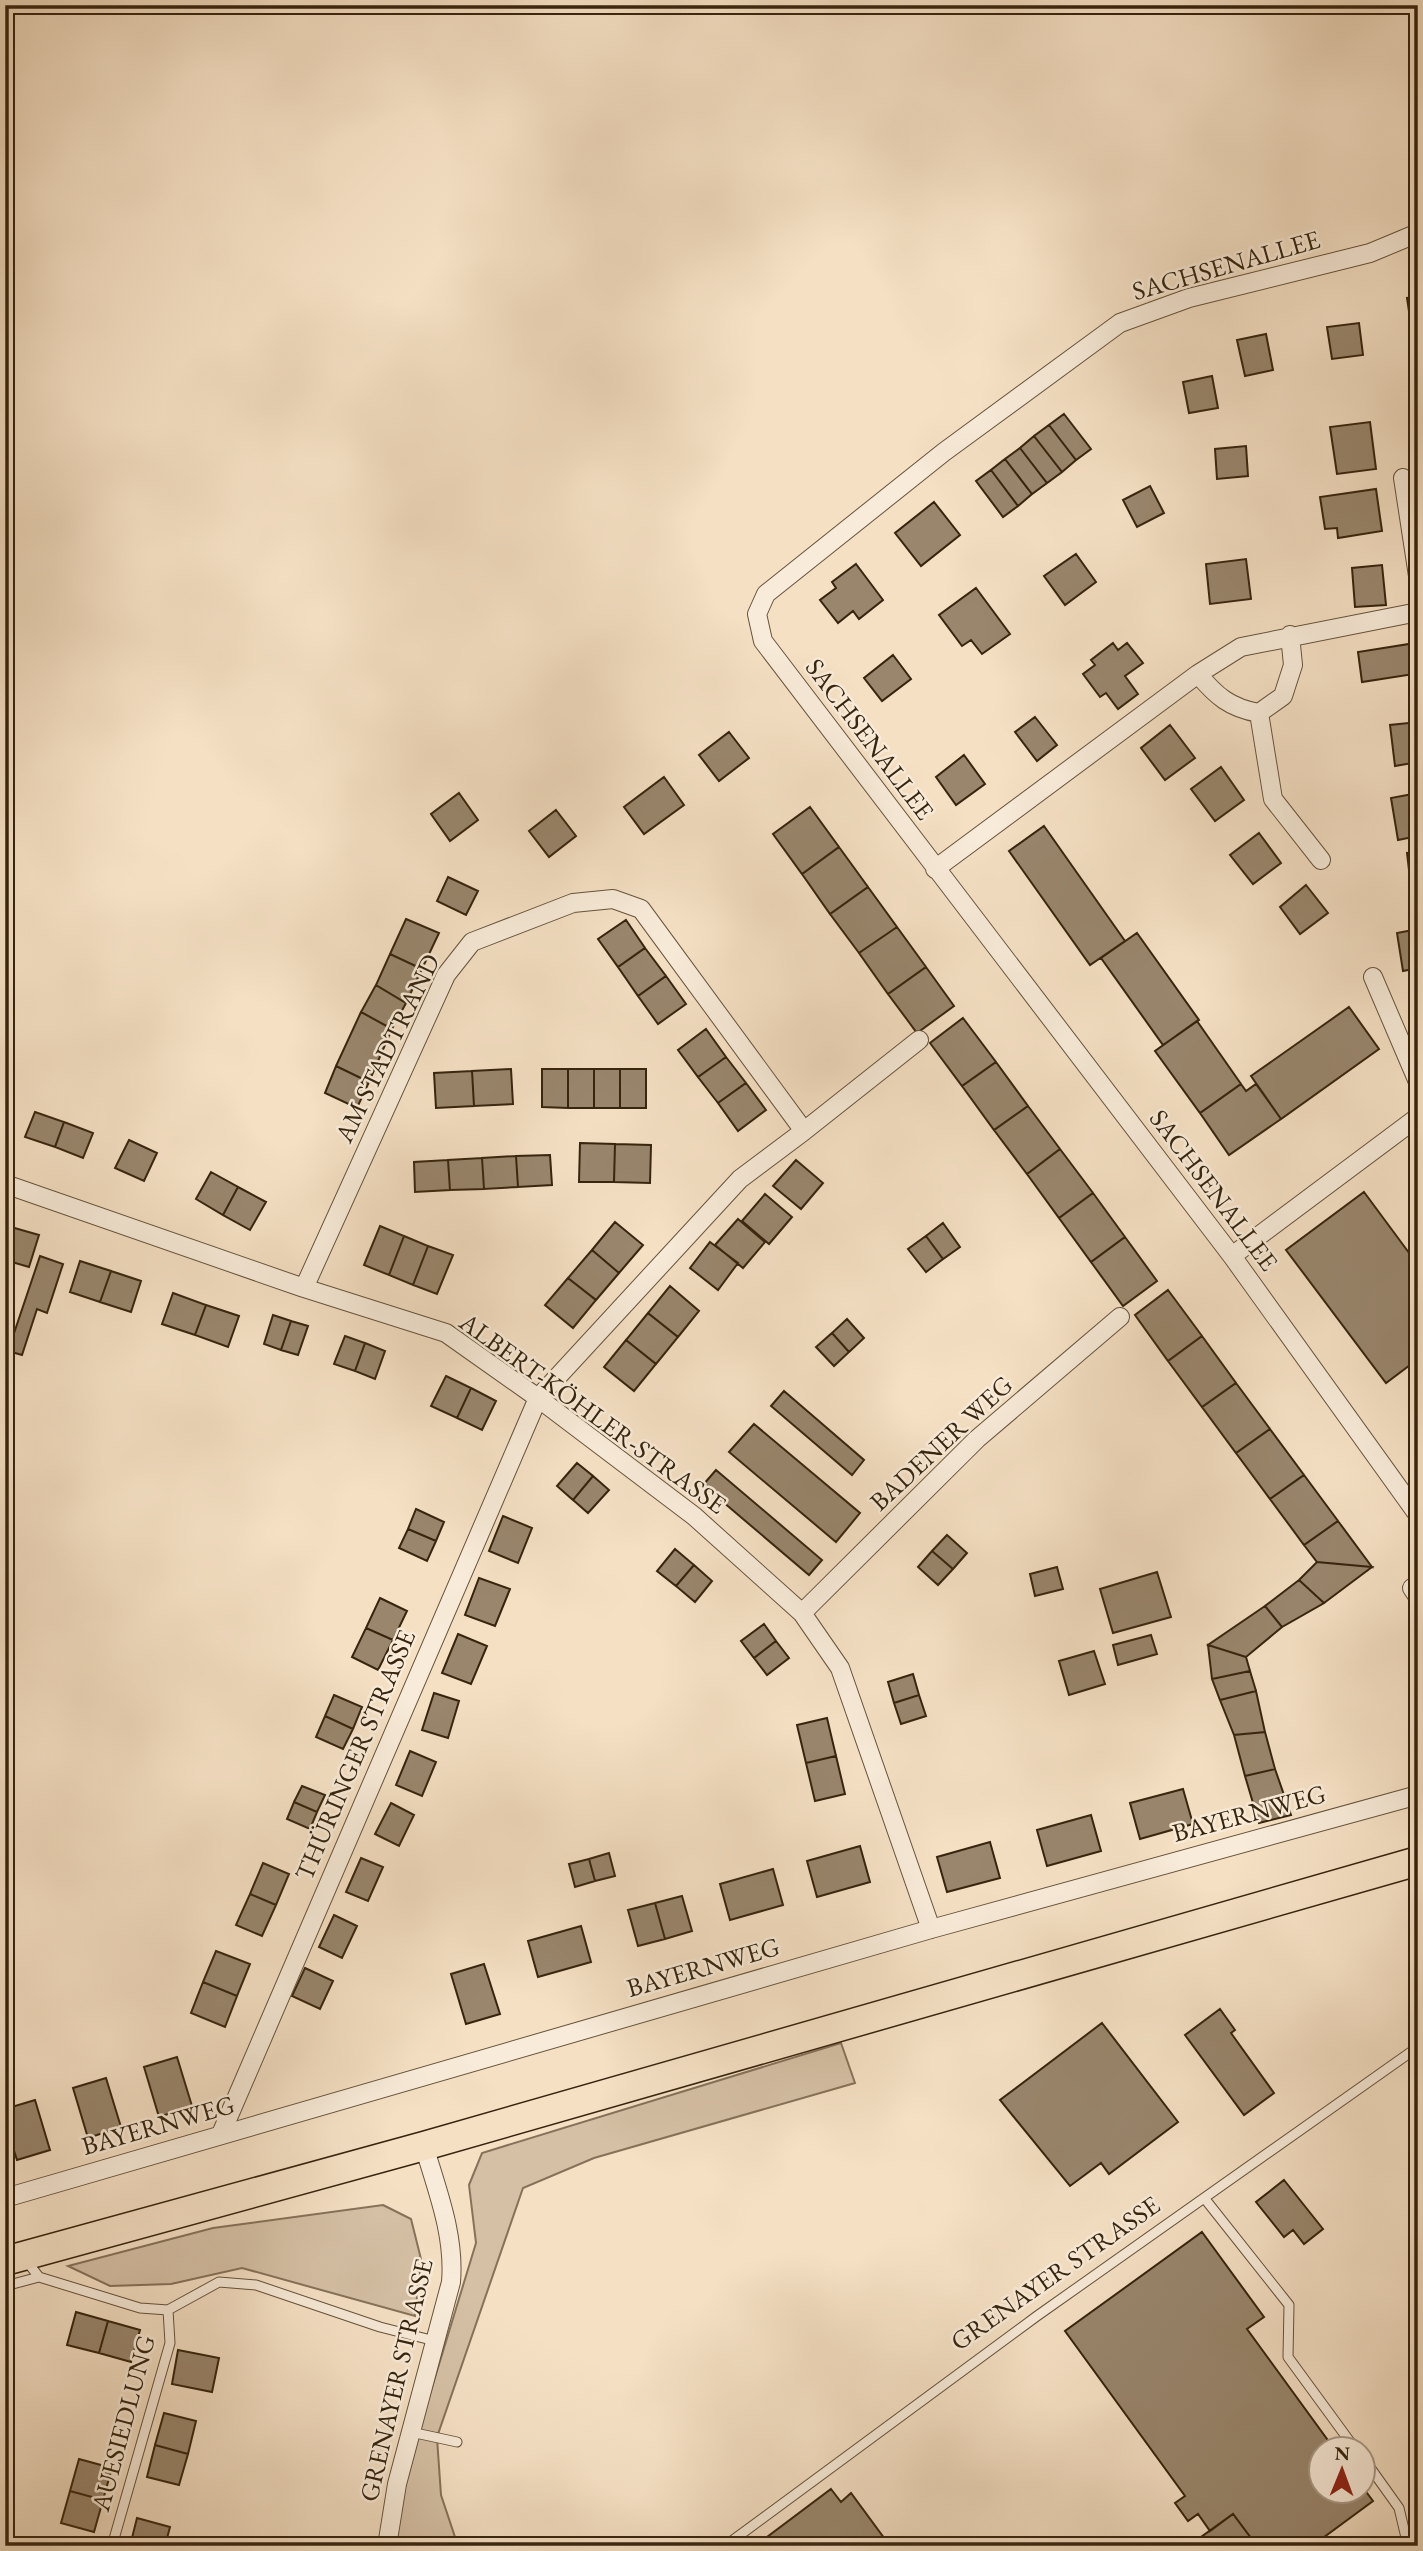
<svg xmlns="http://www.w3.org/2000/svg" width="1423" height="2551" font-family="'EB Garamond',serif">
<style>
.green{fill:#d5c0a5;stroke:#86725a;stroke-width:2}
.building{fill:#99866d;stroke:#36240e;stroke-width:2}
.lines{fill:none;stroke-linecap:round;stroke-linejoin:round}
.service-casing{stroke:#66533c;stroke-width:11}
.minor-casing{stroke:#66533c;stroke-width:20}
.primary-casing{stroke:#36240e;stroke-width:31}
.service{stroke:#f8ebd9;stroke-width:9}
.minor{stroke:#f8ebd9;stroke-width:18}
.primary{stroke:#f5e0c4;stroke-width:28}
.labels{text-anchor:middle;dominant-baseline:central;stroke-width:5;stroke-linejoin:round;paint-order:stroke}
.street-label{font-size:26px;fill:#36240e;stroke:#f8ebd9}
</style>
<rect width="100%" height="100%" fill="#f5e0c4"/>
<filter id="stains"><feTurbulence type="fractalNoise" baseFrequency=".00286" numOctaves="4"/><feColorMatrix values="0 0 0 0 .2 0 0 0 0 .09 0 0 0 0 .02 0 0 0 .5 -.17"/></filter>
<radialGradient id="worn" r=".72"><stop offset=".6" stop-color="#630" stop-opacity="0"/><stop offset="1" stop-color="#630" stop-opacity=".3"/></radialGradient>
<path class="green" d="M841 2043 855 2083 594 2158 523 2188 438 2434 419 2430 476 2243 469 2185 482 2153Z
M383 2205 411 2219 421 2259 415 2316 242 2268 171 2284 110 2286 68 2266 213 2228Z
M411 2432 437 2438 441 2495 458 2546H387Z"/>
<path class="building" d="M1418 297V338H1413L1407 298Z
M1359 323 1363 355 1332 359 1327 327Z
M1266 334 1273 370 1245 376 1237 340Z
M1212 376 1218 408 1189 413 1183 382Z
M1064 414 1091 449 1076 460 1049 425Z
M1370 422 1376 469 1337 474 1330 427Z
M1049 425 1076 460 1062 472 1034 436Z
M1034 436 1062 472 1047 483 1020 448Z
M1246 446 1248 476 1217 479 1215 449Z
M1020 448 1047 483 1032 494 1005 459Z
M1005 459 1032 494 1018 506 991 470Z
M991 470 1018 506 1003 517 976 481Z
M1150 486 1164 513 1137 527 1123 500Z
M1376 489 1382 531 1338 538 1337 528 1325 529 1320 497Z
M934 502 960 535 921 566 895 533Z
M1076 554 1096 582 1065 605 1044 576Z
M1246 559 1251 599 1210 604 1206 564Z
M856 564 883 600 859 619 853 611 838 623 820 600 836 588 832 582Z
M1382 565 1386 605 1355 607 1352 568Z
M976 588 1010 634 982 654 971 640 962 646 939 615Z
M1113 643 1118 650 1127 643 1143 663 1125 676 1138 694 1118 709 1106 693 1100 697 1083 674 1095 665 1091 660Z
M1409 644 1414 674 1362 682 1358 652Z
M893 655 911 679 882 701 864 678Z
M1035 717 1057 745 1037 761 1015 732Z
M1418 722V762L1395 766 1390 725Z
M1170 725 1195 758 1165 780 1141 748Z
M729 732 749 758 719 781 699 755Z
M964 755 985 784 956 805 936 777Z
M1221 767 1244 800 1215 821 1191 789Z
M664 777 684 805 644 834 624 807Z
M459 793 478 820 450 841 431 814Z
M1418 793V836L1398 840 1391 798Z
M810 807 839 847 802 874 773 834Z
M556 810 576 836 549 857 529 831Z
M1044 826 1125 941 1090 965 1009 851Z
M1259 833 1281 863 1253 884 1230 855Z
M839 847 868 887 830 914 802 874Z
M1418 852V886L1411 887 1407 853Z
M448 877 478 891 466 915 437 901Z
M1306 885 1328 913 1300 934 1280 907Z
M868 887 897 927 859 953 830 914Z
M406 919 439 933 422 969 390 954Z
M626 920 645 948 618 967 598 939Z
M897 927 926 967 888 994 859 953Z
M1418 929V968L1403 971 1397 933Z
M1137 933 1199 1020 1163 1045 1101 958Z
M645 948 666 976 638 996 618 967Z
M390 954 422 969 406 1003 376 985Z
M926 967 954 1006 917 1033 888 994Z
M666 976 686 1004 658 1024 638 996Z
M376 985 406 1003 392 1029 361 1012Z
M1349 1007 1379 1049 1281 1119 1251 1076Z
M361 1012 392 1029 369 1082 336 1066Z
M963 1018 996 1062 962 1086 930 1043Z
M1197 1021 1241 1084 1200 1113 1155 1051Z
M706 1029 726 1057 698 1077 678 1050Z
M726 1057 746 1083 718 1103 698 1077Z
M996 1062 1028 1106 994 1130 962 1086Z
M336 1066 369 1082 357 1108 325 1093Z
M511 1069 513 1104 474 1106 472 1071Z
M542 1069H568V1108L542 1107Z
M568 1069H594V1108H568Z
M594 1069H620V1108H594Z
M620 1069H646V1108H620Z
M472 1071 474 1106 436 1108 434 1073Z
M746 1083 766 1110 738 1131 718 1103Z
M1241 1084 1246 1091 1256 1084 1281 1119 1229 1155 1200 1113Z
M1028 1106 1060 1149 1027 1174 994 1130Z
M35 1112 64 1122 55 1147 25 1137Z
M64 1122 93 1133 83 1158 55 1147Z
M129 1140 157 1153 144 1181 115 1168Z
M580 1143 615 1144 614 1182H579Z
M615 1144 651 1145 650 1183 614 1182Z
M1060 1149 1093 1193 1059 1218 1027 1174Z
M550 1155 552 1185 518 1187 516 1156Z
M516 1156 518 1187 484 1189 482 1158Z
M482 1158 484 1189 450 1190 448 1160Z
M448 1160 450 1190 415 1192 414 1162Z
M796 1160 823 1183 801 1209 773 1186Z
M211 1172 238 1187 223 1215 196 1199Z
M238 1187 266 1202 250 1230 223 1215Z
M1364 1192 1418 1265V1359L1386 1383 1286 1250Z
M1093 1193 1125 1237 1091 1262 1059 1218Z
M765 1194 792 1217 769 1244 742 1221Z
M738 1219 765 1242 743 1268 715 1245Z
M615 1222 643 1245 619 1273 592 1250Z
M943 1223 960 1247 943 1259 926 1236Z
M380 1226 404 1236 389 1275 364 1265Z
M11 1227 39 1235 29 1267 5 1260Z
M404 1236 428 1246 413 1285 389 1275Z
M926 1236 943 1259 926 1272 908 1249Z
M1125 1237 1157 1281 1123 1306 1091 1262Z
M710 1242 738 1263 718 1290 690 1268Z
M428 1246 453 1255 437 1294 413 1285Z
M592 1250 619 1273 596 1300 568 1278Z
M40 1256 63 1264 47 1313 37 1309 22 1355 8 1351Z
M80 1261 111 1271 100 1302 70 1292Z
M111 1271 141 1281 131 1312 100 1302Z
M568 1278 596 1300 573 1328 545 1305Z
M670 1286 699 1311 678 1337 648 1313Z
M1168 1290 1202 1336 1168 1361 1135 1315Z
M173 1293 206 1305 195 1335 162 1324Z
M206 1305 239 1316 228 1347 195 1335Z
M648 1313 678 1337 656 1364 626 1340Z
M273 1315 291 1321 281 1350 264 1344Z
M847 1319 864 1338 849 1352 832 1333Z
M291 1321 308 1326 298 1355 281 1350Z
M832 1333 849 1352 834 1366 816 1347Z
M345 1336 365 1343 355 1371 334 1364Z
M1202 1336 1236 1383 1202 1407 1168 1361Z
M626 1340 656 1364 634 1391 604 1367Z
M365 1343 385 1351 375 1379 355 1371Z
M446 1376 471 1388 457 1418 431 1406Z
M1236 1383 1270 1429 1236 1453 1202 1407Z
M471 1388 496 1401 482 1430 457 1418Z
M784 1391 864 1460 852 1475 771 1406Z
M754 1424 860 1513 836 1542 729 1452Z
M1270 1429 1304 1475 1270 1499 1236 1453Z
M577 1463 593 1476 573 1500 557 1486Z
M716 1470 822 1560 809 1575 703 1485Z
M1304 1475 1338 1521 1304 1545 1270 1499Z
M593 1476 609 1490 588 1513 573 1500Z
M416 1509 444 1522 436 1541 408 1529Z
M503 1516 532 1528 518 1563 489 1551Z
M1338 1521 1372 1567 1317 1562 1304 1545Z
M408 1529 436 1541 427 1561 399 1548Z
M947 1535 967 1553 953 1569 932 1551Z
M675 1549 694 1565 676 1586 657 1571Z
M932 1551 953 1569 938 1585 918 1567Z
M1317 1562 1372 1567 1324 1603 1299 1580Z
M694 1565 712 1581 695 1602 676 1586Z
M1057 1567 1063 1589 1035 1596 1030 1574Z
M1157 1572 1171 1617 1113 1633 1100 1589Z
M479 1578 510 1589 495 1626 465 1615Z
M1299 1580 1324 1603 1282 1627 1265 1606Z
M380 1598 407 1611 393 1640 366 1628Z
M1265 1606 1282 1627 1246 1657 1208 1645Z
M764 1624 776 1641 754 1658 741 1641Z
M366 1628 393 1640 378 1670 352 1657Z
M458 1634 487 1646 471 1684 442 1673Z
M1151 1635 1157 1654 1118 1665 1113 1645Z
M776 1641 789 1658 767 1675 754 1658Z
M1208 1645 1246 1657 1250 1671 1212 1679Z
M1094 1651 1105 1684 1069 1695 1059 1661Z
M1250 1671 1256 1691 1220 1700 1212 1679Z
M913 1674 919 1695 894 1703 888 1682Z
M1256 1691 1265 1732 1234 1735 1220 1700Z
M434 1693 459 1701 448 1738 422 1730Z
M334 1695 362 1707 353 1729 325 1716Z
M919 1695 926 1716 901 1724 894 1703Z
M325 1716 353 1729 343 1749 316 1737Z
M827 1718 836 1756 806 1763 797 1725Z
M1265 1732 1275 1769 1245 1776 1234 1735Z
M410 1751 436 1762 422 1796 396 1785Z
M836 1756 845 1794 815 1801 806 1763Z
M1275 1769 1291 1815 1259 1823 1245 1776Z
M302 1786 325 1795 317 1812 294 1802Z
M1183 1789 1193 1824 1140 1839 1130 1803Z
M294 1802 317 1812 310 1829 287 1819Z
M391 1803 414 1815 399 1846 375 1834Z
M1091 1815 1101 1851 1047 1866 1037 1830Z
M990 1842 1000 1878 947 1892 937 1857Z
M860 1846 870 1882 817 1897 807 1861Z
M609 1853 615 1876 595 1881 589 1859Z
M361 1858 383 1867 368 1901 346 1892Z
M589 1859 595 1881 575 1887 569 1864Z
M263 1863 289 1874 276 1905 250 1894Z
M773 1869 783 1905 730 1920 720 1884Z
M250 1894 276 1905 262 1936 236 1925Z
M682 1896 692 1931 665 1939 655 1903Z
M655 1903 665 1939 638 1946 628 1910Z
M334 1915 357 1926 342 1958 319 1947Z
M581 1926 591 1962 538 1977 528 1941Z
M216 1951 250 1964 237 1996 203 1982Z
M484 1964 500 2014 466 2024 451 1974Z
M305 1968 333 1981 320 2009 292 1996Z
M203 1982 237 1996 225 2027 191 2013Z
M1220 2009 1235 2030 1231 2033 1274 2093 1244 2115 1185 2035Z
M1102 2023 1178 2122 1109 2174 1101 2163 1070 2186 1000 2100Z
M177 2057 192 2106 159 2117 144 2067Z
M106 2078 121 2127 88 2138 73 2088Z
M35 2100 50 2150 17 2160 5 2123V2109Z
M1284 2180 1323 2229 1304 2244 1293 2230 1284 2237 1256 2202Z
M1202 2232 1264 2317 1247 2329 1335 2450H1322V2492H1364V2489L1373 2501 1312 2546H1257L1233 2514 1210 2531 1198 2514 1188 2521 1175 2503 1185 2496 1065 2331Z
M76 2312 108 2321 99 2353 67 2345Z
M108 2321 140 2330 131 2362 99 2353Z
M178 2350 219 2358 212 2392 172 2384Z
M164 2413 196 2421 188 2454 155 2445Z
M155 2445 188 2454 179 2485 147 2477Z
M79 2459 112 2468 103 2500 70 2491Z
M831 2489 841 2502 851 2493 890 2546H755Z
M70 2491 103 2500 94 2532 61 2523Z
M1233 2514 1257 2546H1190L1194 2542Z
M137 2518 170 2527 165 2546H130Z"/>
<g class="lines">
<defs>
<path id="service" d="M1205 2199 1289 2305 1288 2357 1356 2450
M25 2259 39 2277 140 2308 168 2310 219 2282 256 2285 380 2327 435 2341
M5 2286 39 2277
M411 2432 457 2442
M1364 2459 1399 2508 1408 2546
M112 2546 170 2343 168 2310
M725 2546 1037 2316 1418 2047"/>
<path id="minor" d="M1418 233 1370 253 1189 298 1120 323 944 452 766 594 757 614 763 641 1232 1256 1418 1515
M1403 478 1418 576
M1198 674C1216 696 1230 708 1259 713L1283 696 1293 665 1290 635
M1259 713 1273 799 1321 860
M935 869 1198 674 1241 647 1418 612
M1373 977 1418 1082
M804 1131 919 1040
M5 1184 304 1288 446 1333 538 1398 694 1516 802 1613 840 1668 931 1929
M1232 1256 1418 1117
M1418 1584 1412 1588 1418 1597
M802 1613 977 1439 1120 1317
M221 2134 538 1398 740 1179 804 1131 641 909 613 899 573 903 472 942 446 975 304 1288
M5 2198 931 1929 1418 1795
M387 2546 397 2484 451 2282C455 2235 437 2190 424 2146"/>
<path id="primary" d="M5 2261 424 2146 1418 1861"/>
</defs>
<use href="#service" class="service-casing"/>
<use href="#minor" class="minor-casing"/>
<use href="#primary" class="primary-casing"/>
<use href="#service" class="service"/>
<use href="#minor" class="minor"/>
<use href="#primary" class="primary"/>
</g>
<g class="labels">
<g class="street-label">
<text transform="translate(1226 265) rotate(-16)">SACHSENALLEE</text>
<text transform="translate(870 739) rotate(53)">SACHSENALLEE</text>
<text transform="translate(387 1048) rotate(-64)">AM STADTRAND</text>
<text transform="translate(1214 1190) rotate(53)">SACHSENALLEE</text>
<text transform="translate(593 1413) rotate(36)">ALBERT-KÖHLER-STRASSE</text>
<text transform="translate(941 1443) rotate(-43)">BADENER WEG</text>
<text transform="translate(355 1755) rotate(-67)">THÜRINGER STRASSE</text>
<text transform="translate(1249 1813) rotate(-15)">BAYERNWEG</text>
<text transform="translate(703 1967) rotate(-16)">BAYERNWEG</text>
<text transform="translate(158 2125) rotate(-16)">BAYERNWEG</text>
<text transform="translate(1055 2273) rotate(-35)">GRENAYER STRASSE</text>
<text transform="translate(396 2380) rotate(-77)">GRENAYER STRASSE</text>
<text transform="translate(123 2423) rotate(-75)">AUESIEDLUNG</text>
</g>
</g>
<rect width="1423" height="2551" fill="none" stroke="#f5e0c4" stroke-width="28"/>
<rect x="7" y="7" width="1409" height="2537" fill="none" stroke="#36240e" stroke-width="3.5"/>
<rect x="14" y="14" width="1395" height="2523" fill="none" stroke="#36240e" stroke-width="2"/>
<g transform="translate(1342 2470) rotate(1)"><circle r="33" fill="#f8ebd9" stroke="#aa9b88" stroke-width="2"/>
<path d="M0-5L12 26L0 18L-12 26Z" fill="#8f2418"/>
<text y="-10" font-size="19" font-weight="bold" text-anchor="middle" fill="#36240e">N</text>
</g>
<rect width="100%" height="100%" filter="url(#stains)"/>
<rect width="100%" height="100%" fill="url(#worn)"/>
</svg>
